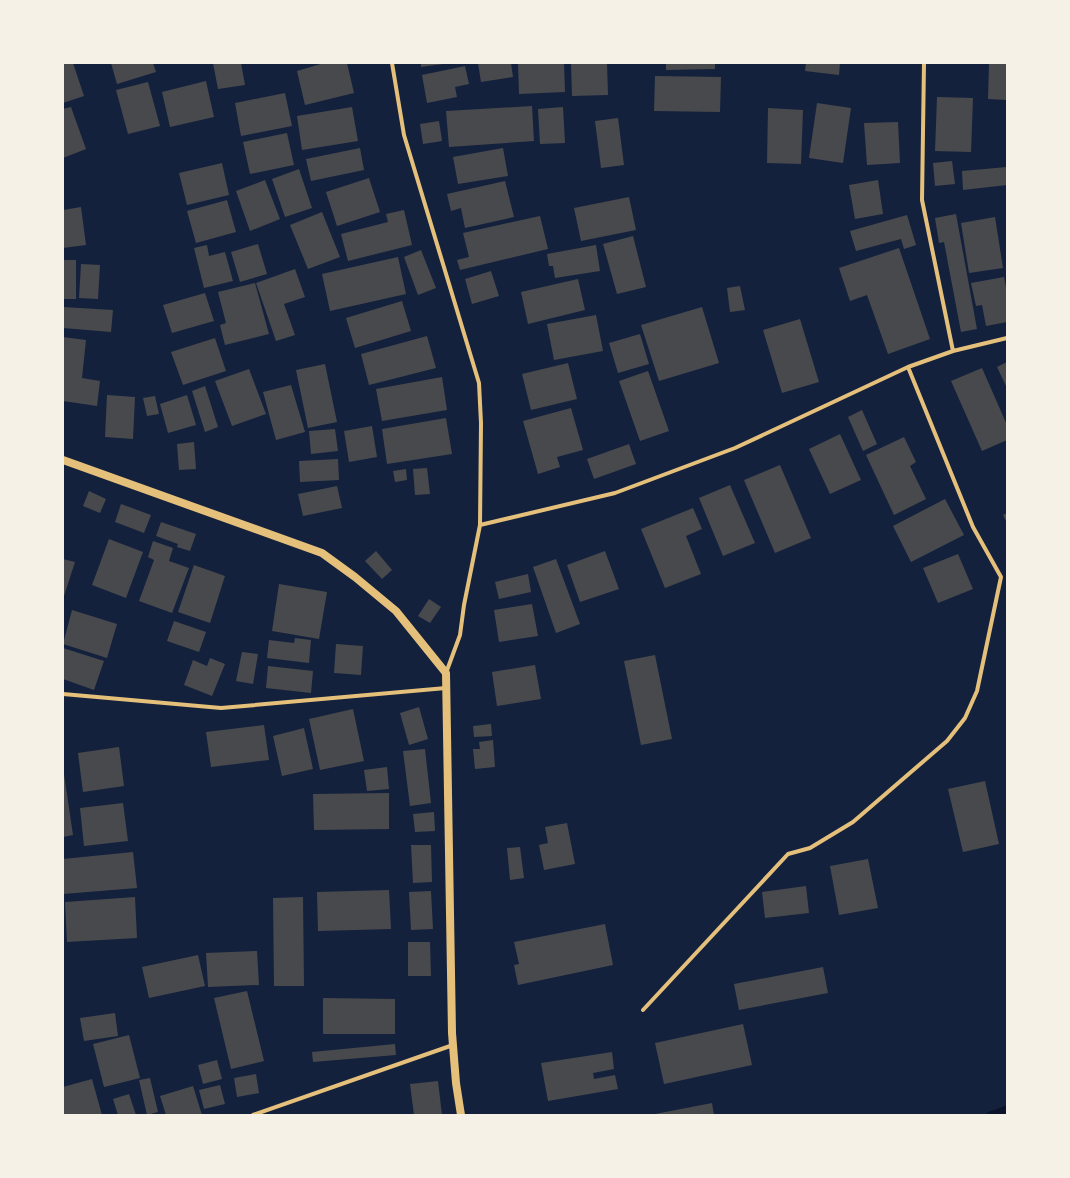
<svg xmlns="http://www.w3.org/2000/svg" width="1070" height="1178" font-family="Commissioner,sans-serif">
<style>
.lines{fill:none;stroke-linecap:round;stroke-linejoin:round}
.stream{stroke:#0b132b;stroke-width:7}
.building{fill:#48494c}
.minor{stroke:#e5c07b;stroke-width:4}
.secondary{stroke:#e5c07b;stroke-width:8}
</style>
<rect width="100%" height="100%" fill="#14213d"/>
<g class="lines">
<path class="stream" d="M990 1115 1007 1109"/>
</g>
<path class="building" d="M63 63H73L84 96 63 103Z
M111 63H153L156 72 117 84Z
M213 63H241L245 85 218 89Z
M324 63H347L354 93 305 105 297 71Z
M421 63H443V64L421 67Z
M478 63H511L513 77 481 82Z
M518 63H564L565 92 519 94Z
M571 63H607L608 95 572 96Z
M666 63H715V69L666 70Z
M806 63H840L839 75 805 71Z
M989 63H1007V100L988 99Z
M465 66 469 84 455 87 457 97 427 103 422 75Z
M655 76 721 77 720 112 654 111Z
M206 81 214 117 170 127 162 92Z
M148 82 160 126 128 134 116 90Z
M285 93 292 126 241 136 235 103Z
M937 97 973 98 971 152 935 151Z
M817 103 851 108 843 163 809 158Z
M532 106 534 141 449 147 446 111Z
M71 107 86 149 63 158V109Z
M352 107 358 141 302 150 297 116Z
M563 107 565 143 540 144 538 109Z
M768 108 803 110 801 164 767 163Z
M618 118 624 165 601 168 595 121Z
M439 121 442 141 423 144 420 124Z
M898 122 900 163 867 165 864 123Z
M287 133 294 165 250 174 243 142Z
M360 148 364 170 311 181 306 159Z
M503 148 508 176 458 184 453 157Z
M952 161 955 184 935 186 933 163Z
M222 163 229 195 187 205 179 173Z
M1007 167V185L963 190 962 171Z
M299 169 312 208 285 217 272 179Z
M369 178 380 212 337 226 326 192Z
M265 180 280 219 250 231 236 191Z
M878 180 883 214 855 219 849 185Z
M505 181 514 217 465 228 461 208 451 211 447 194Z
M629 197 636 230 581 241 574 208Z
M227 200 236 232 196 243 187 211Z
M81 207 86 245 63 248V210Z
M404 210 412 245 348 261 341 234 388 222 386 214Z
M322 212 340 257 308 269 290 225Z
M956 214 977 329 961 332 944 242 939 243 935 218Z
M907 215 916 245 904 249 901 239 856 251 850 231Z
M540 216 548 249 460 270 457 260 469 257 463 233Z
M995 217 1003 268 969 273 961 223Z
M633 236 646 287 617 294 603 244Z
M258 244 267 274 240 282 231 252Z
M207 245 209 256 225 252 233 281 204 288 194 248Z
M596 245 600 271 555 278 553 266H549L547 254Z
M899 248 930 339 888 354 867 295 850 301 839 268Z
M421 250 436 288 418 295 404 257Z
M398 257 406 294 330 311 322 274Z
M63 260H76V299H63Z
M81 264 100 265 98 299 79 298Z
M295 269 305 297 284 304 295 335 276 341 256 283Z
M491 271 499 296 472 304 465 279Z
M1004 277 1007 293V322L986 326 982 305 976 306 971 283Z
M578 279 585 310 528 324 521 292Z
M255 283 269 334 225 345 220 325 226 323 218 292Z
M740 286 745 310 730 312 727 288Z
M205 293 214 321 172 333 163 305Z
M402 301 411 331 355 348 346 318Z
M63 307 113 310 111 332 63 328Z
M702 307 719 363 659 381 641 325Z
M596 315 603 351 554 360 547 324Z
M800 319 819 382 782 393 763 330Z
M640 334 649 364 618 373 609 343Z
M427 336 436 368 369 385 361 354Z
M63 337 86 340 82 378 100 381 97 406 63 401Z
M215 338 226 371 183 385 171 352Z
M1007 362V388L997 367Z
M568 363 577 399 531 410 522 374Z
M325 364 337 422 308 428 296 370Z
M982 368 1007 425V440L982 451 951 381Z
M249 369 266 414 232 426 215 381Z
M648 371 669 431 640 441 619 381Z
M442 377 447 410 382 421 376 389Z
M291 385 305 432 276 440 263 392Z
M205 386 218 427 205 432 192 391Z
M107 395 135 397 133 439 105 437Z
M187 395 196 425 168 433 160 404Z
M155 396 159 414 147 416 143 398Z
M571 408 583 450 557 457 560 467 538 474 523 421Z
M862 410 877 444 863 451 848 417Z
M446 418 452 454 387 464 382 429Z
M372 426 377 457 349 462 344 431Z
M335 429 338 451 311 454 309 431Z
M840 434 861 480 830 494 809 449Z
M904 437 916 462 910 466 926 499 894 515 866 455Z
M194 442 196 469 179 470 177 444Z
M629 444 636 464 594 479 587 459Z
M338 459 339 480 300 482 299 461Z
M780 465 811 538 775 553 744 480Z
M427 468 430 494 415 495 413 469Z
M406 469 407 480 395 482 393 471Z
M730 485 755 543 723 556 699 498Z
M337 486 342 508 303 516 298 494Z
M89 491 106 499 100 513 83 506Z
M945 499 964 535 911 562 893 526Z
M121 504 151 515 144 533 115 522Z
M693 508 702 529 686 536 701 574 665 588 641 529Z
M1007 513V523L1003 515Z
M161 522 196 534 190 551 177 547 178 544 156 536Z
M109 539 143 552 126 598 92 585Z
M153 541 173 548 169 561 189 568 172 613 139 601 154 560 148 557Z
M376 551 392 570 382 579 365 561Z
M605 551 619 589 580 602 567 565Z
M958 554 973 589 938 603 923 568Z
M63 559 75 562 63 599Z
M556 559 580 624 556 633 533 567Z
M194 565 225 576 210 623 178 612Z
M528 574 531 592 499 599 495 582Z
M279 584 327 592 319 639 272 631Z
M429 599 441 607 430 623 418 616Z
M532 604 538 636 499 642 494 610Z
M72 610 117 624 107 658 63 644Z
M174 621 206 632 199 652 167 641Z
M295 638 311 640 309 663 267 658 269 640 294 643Z
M336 644 363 646 361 675 334 673Z
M63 648 104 661 94 690 63 679Z
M242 652 258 654 253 684 236 681Z
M655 655 672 739 641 745 624 661Z
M210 658 225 664 212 696 184 685 193 660 207 666Z
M535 665 541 699 497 706 492 672Z
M268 666 313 671 311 693 266 688Z
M419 707 428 739 409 745 400 713Z
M353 709 364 761 320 770 309 719Z
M491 724 492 736 474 737 473 726Z
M264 725 269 760 211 767 206 732Z
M304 728 313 769 282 776 273 736Z
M493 740 495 767 475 769 473 749H480L479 742Z
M119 747 124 786 83 792 78 753Z
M425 749 431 803 410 806 403 751Z
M387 767 389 789 367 791 364 770Z
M64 774 73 835 63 837V775Z
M985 781 999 844 963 852 948 789Z
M389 793V829L314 830 313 794Z
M123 803 128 841 84 846 80 808Z
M434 812 435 831 415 832 413 814Z
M567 823 575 864 544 870 539 845 548 843 545 827Z
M411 845H431L432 882 413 883Z
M520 847 524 878 510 880 507 848Z
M133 852 137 888 63 894V859Z
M868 859 878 908 839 915 830 866Z
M806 886 809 913 765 918 762 892Z
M389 890 391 929 318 931 317 892Z
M431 891 433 929 411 930 409 892Z
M135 897 137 938 67 942 65 902Z
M303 897 304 986H274L273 898Z
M605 924 613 965 518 985 514 965 519 964 514 942Z
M408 942H430L431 976H408Z
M257 951 259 985 208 987 206 953Z
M198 955 205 986 149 998 142 967Z
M823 967 828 993 739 1010 734 984Z
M247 991 264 1061 231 1069 214 998Z
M323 998 395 999V1034H323Z
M115 1013 118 1036 84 1041 80 1018Z
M743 1024 752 1065 664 1084 655 1043Z
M129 1035 140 1078 104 1087 93 1044Z
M395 1044 396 1055 313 1062 312 1052Z
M612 1052 614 1069 593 1073 594 1079 615 1075 618 1089 548 1101 541 1063Z
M217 1060 222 1079 203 1084 198 1065Z
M256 1074 259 1093 237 1097 234 1078Z
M150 1078 158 1112 147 1115 139 1080Z
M92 1079 102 1115H63V1087Z
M438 1081 442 1115H414L410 1084Z
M220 1085 225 1104 204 1109 199 1090Z
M193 1086 202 1115H166L160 1096Z
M129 1094 136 1115H118L113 1099Z
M712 1103 714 1115H655V1114Z"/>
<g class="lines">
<path class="minor" d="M392 63 404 135 479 383 481 423 480 525 464 605 460 635 446 673
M924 63 922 200 953 351
M480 525 615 493 735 448 908 367 953 351 1007 338
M63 694 221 708 446 688
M643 1010 788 854 810 848 853 822 947 741 965 718 977 691 1001 577 973 527 908 367
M253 1115 453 1045"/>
<path class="secondary" d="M63 460 322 553 355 577 396 611 446 673 452 1033 456 1083 461 1115"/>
</g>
<rect width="1070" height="1178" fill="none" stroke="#f6f1e7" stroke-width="128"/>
</svg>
